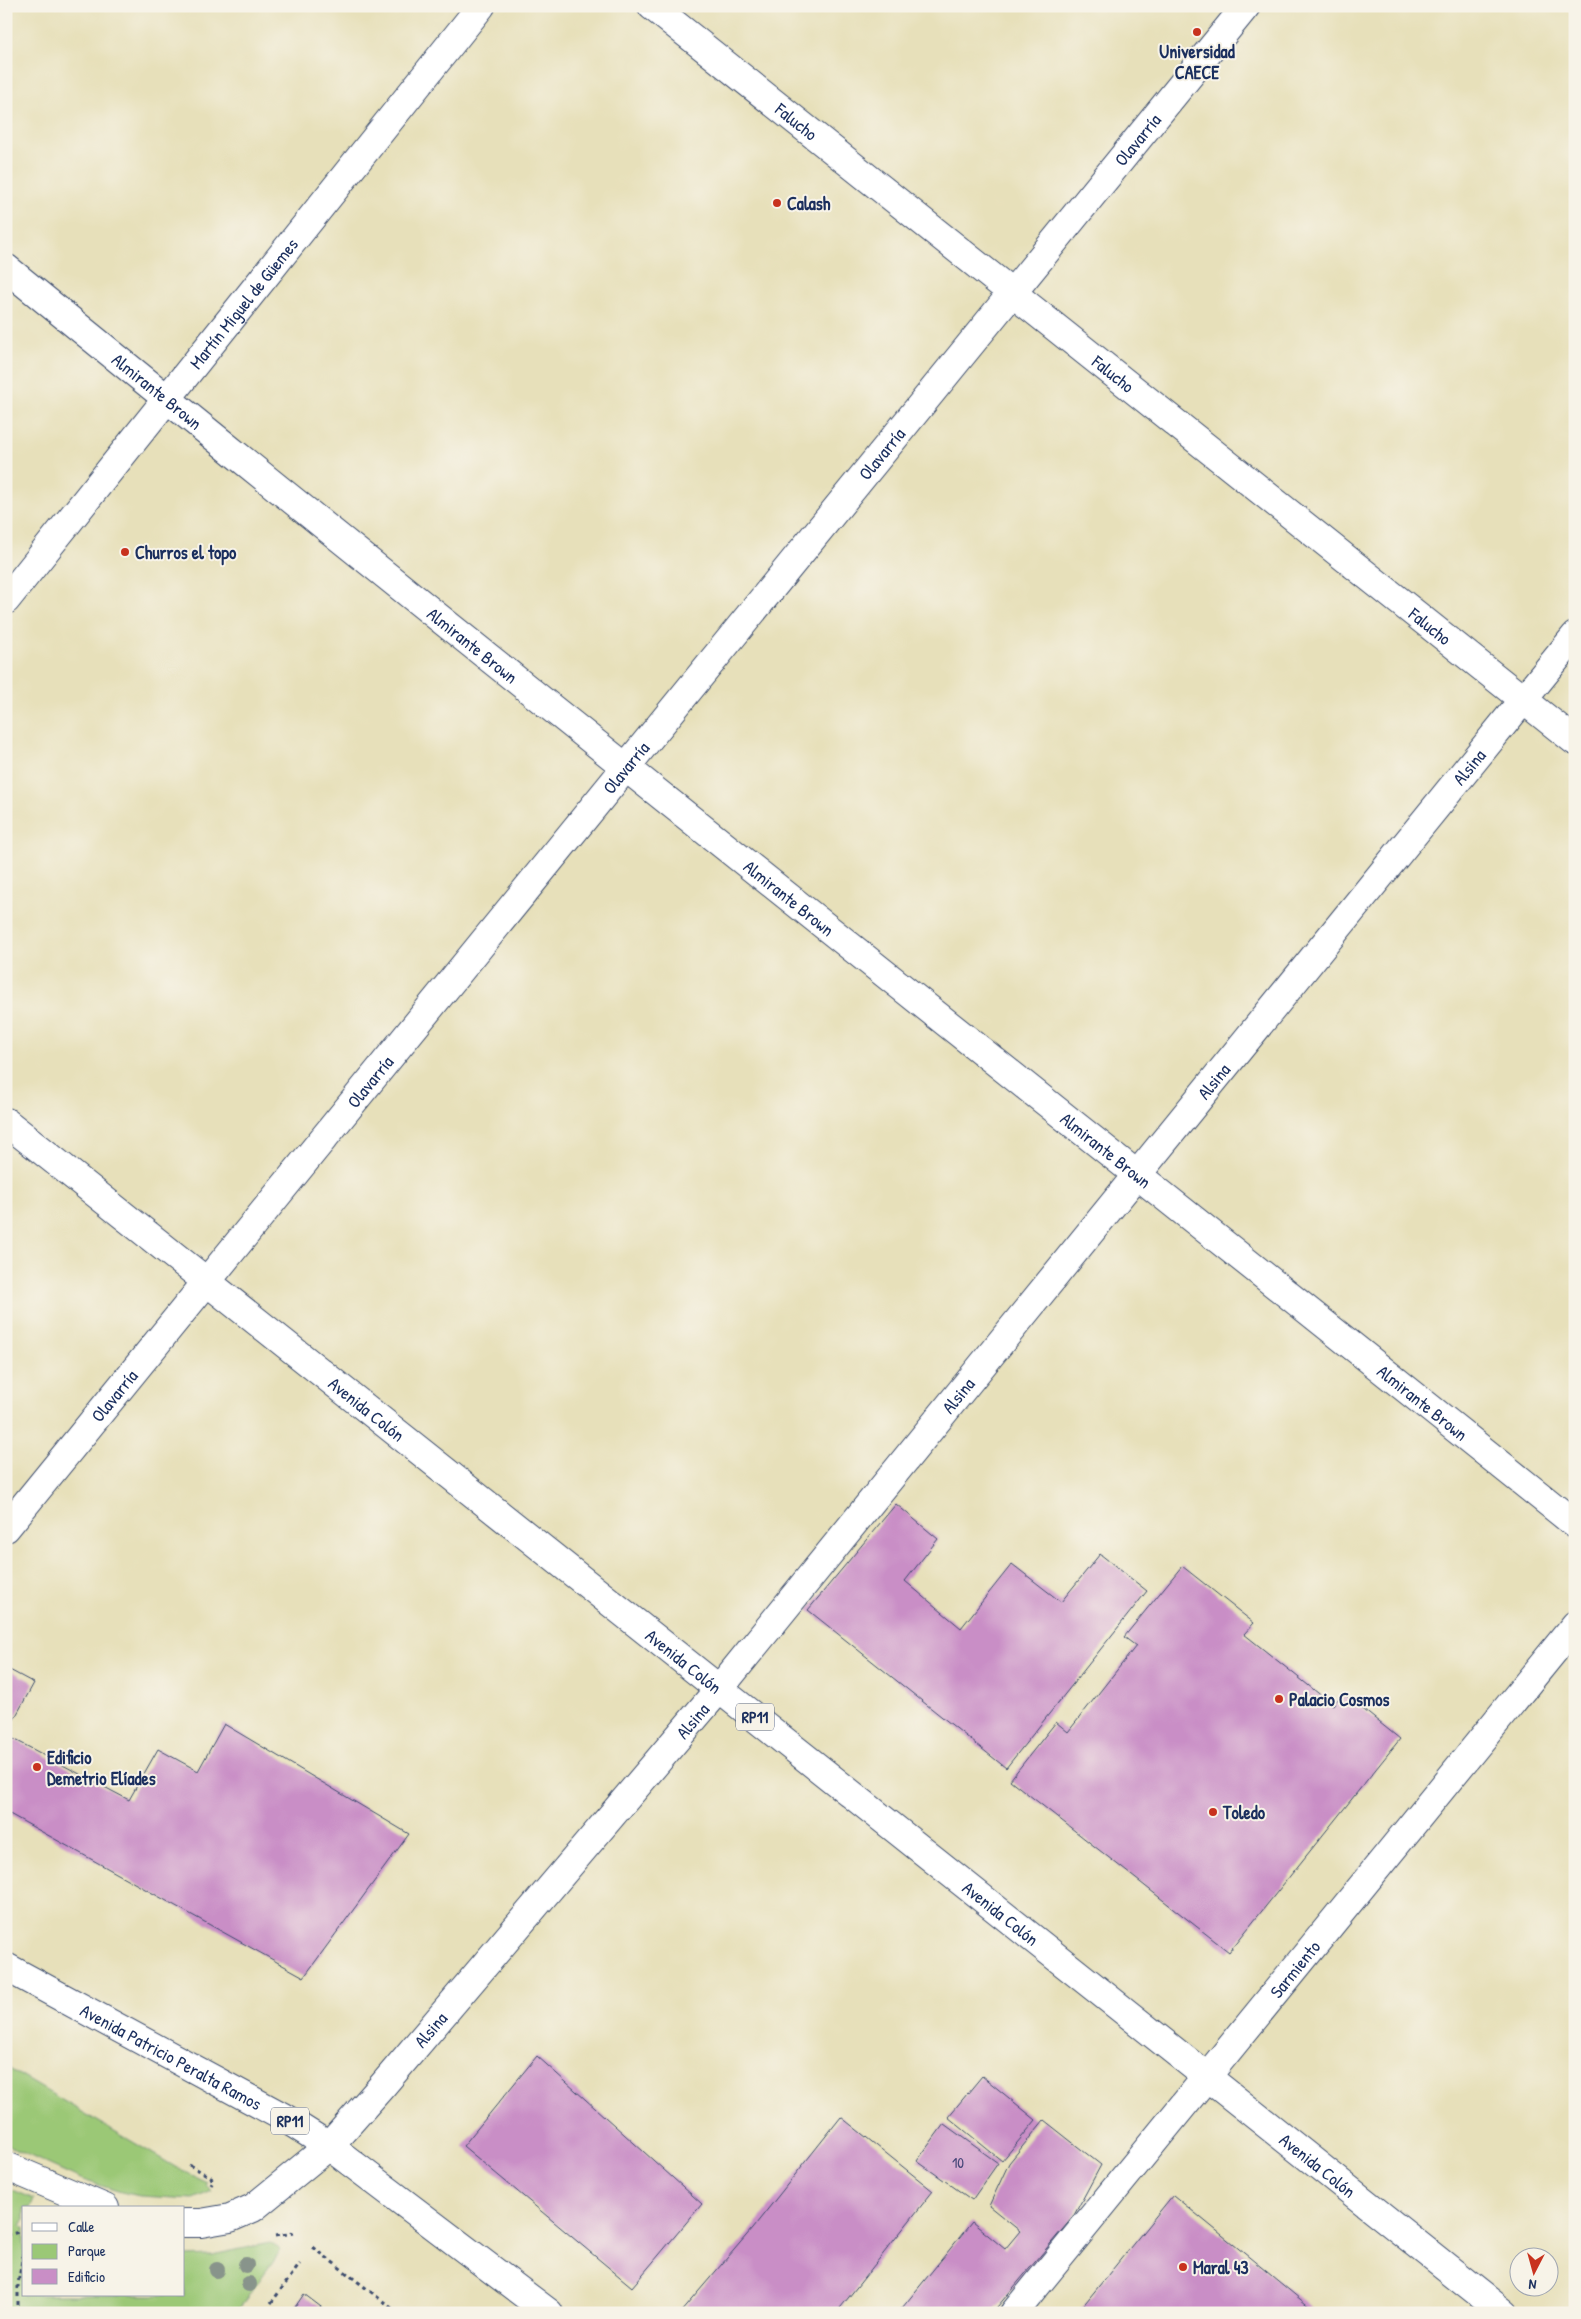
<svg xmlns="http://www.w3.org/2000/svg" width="1581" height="2319" font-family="'Patrick Hand',sans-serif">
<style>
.green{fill:#9bc876;stroke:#5b7c6a}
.building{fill:#c98ec6}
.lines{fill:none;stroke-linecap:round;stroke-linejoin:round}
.street-casing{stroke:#3a4a6c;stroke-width:30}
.primary-casing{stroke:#3a4a6c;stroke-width:30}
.path{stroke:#3a4a6c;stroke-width:3;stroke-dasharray:4 4;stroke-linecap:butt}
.street{stroke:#fff;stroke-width:28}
.primary{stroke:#fff;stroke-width:28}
.tree{fill:#88948b}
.poi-dot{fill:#c8321e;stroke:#f7f3e8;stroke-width:2}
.labels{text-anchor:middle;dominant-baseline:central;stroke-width:4;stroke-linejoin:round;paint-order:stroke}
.number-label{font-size:15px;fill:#464778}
.shield{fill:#f7f3e8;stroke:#5d6a87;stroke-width:1}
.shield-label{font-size:16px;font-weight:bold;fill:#1b2f5e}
.poi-label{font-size:18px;font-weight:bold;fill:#1b2f5e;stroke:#f7f3e8;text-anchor:start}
.street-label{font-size:18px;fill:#1b2f5e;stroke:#f7f3e8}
</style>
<rect width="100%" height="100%" fill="#f7f3e8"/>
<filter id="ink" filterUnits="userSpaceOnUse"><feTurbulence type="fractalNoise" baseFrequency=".02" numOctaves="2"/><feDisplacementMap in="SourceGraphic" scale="10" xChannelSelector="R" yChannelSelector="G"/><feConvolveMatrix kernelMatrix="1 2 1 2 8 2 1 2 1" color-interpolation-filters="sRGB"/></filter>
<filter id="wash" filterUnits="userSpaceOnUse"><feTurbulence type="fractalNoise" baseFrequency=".0096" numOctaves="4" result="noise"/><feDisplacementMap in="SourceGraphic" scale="20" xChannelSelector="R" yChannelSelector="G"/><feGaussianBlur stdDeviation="1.12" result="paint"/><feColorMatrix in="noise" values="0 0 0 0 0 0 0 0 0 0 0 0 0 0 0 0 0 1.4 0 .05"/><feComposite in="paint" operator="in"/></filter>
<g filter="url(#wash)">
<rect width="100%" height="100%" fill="#e7e0ba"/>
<path class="green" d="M6 2067 177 2168 207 2182 205 2184 212 2191 193 2199 140 2196 121 2192 83 2180 6 2145Z
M6 2187 34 2199 30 2208H24V2220L21 2226 24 2227V2295H184V2256L212 2255 270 2243 281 2250 236 2313H6Z"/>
<g id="blocks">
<path class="building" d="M896 1504 938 1539 905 1581 961 1628 1012 1564 1061 1602 1100 1554 1147 1591 1006 1768 808 1610Z
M1182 1566 1254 1623 1244 1634 1333 1705 1343 1693 1400 1739 1229 1952 1010 1780 1056 1722 1068 1732 1136 1646 1124 1637Z
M6 1668 34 1683 6 1734Z
M224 1724 409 1834 304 1977 6 1812V1735L129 1800 158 1749 198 1771Z
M537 2056 702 2204 632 2287 463 2146Z
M982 2076 1036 2120 1002 2161 948 2117Z
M841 2117 933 2191 845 2302 836 2313H680L752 2229Z
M1044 2120 1101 2165 1073 2217 992 2313H898L972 2222 1005 2249 1020 2231 989 2206 1009 2163Z
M944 2124 998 2163 972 2200 917 2161Z
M1173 2195 1255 2262 1317 2313H1077Z
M304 2294 329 2313H291Z"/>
</g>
</g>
<g filter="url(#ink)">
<use href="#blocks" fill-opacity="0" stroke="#3a4a6c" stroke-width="1"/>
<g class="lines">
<defs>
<g id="street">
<path id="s1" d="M652 6 1575 741"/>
<path id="s2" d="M6 268C525 691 1052 1105 1575 1524"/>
<path id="s3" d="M6 600 481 6"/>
<path id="s4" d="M6 1528 1246 6"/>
<path d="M6 2166 105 2208"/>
<path id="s5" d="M184 2223H201L230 2218 253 2208 329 2146 383 2085 719 1689 1575 636"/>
<path id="s6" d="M1014 2313 1575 1625"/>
</g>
<g id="primary">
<path id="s7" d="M6 1122 1504 2313"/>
<path id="s8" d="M6 1967 283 2117 329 2146 549 2313"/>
</g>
</defs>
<use href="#street" class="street-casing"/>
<use href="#primary" class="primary-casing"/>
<path class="path" d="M189 2165 211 2177 213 2182 211 2185
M6 2235 24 2231
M275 2236 294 2233
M313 2247 398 2313
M271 2303 300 2264
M18 2313V2284L24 2249"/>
<use href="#street" class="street"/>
<use href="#primary" class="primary"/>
</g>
<g class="tree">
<circle cx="246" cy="2265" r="8"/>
<circle cx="217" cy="2270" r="8"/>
<circle cx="249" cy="2284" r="8"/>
</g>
</g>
<g class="poi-dot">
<circle cx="1197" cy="32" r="5"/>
<circle cx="777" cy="203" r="5"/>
<circle cx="125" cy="552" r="5"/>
<circle cx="1279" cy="1699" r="5"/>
<circle cx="37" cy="1767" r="5"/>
<circle cx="1213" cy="1812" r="5"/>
<circle cx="1183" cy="2267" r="5"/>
</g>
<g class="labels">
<g class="number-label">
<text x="958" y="2162">10</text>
</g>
<g class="shield">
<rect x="736" y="1703.5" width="38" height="27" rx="4"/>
<rect x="271" y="2107.5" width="38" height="27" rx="4"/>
</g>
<g class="shield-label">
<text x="755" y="1717">RP11</text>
<text x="290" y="2121">RP11</text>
</g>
<g class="poi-label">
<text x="1197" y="51" text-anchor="middle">Universidad<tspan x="1197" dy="21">CAECE</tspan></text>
<text x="787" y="203">Calash</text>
<text x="135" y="552">Churros el topo</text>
<text x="1289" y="1699">Palacio Cosmos</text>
<text x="47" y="1757">Edificio<tspan x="47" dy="21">Demetrio Elíades</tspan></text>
<text x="1223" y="1812">Toledo</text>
<text x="1193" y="2267">Maral 43</text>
</g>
<g class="street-label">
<text stroke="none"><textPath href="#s1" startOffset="185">Falucho</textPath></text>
<text stroke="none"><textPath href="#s4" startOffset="1791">Olavarría</textPath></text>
<text stroke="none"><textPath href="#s3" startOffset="380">Martín Miguel de Güemes</textPath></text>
<text stroke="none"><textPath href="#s1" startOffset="590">Falucho</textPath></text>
<text stroke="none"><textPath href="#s2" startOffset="195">Almirante Brown</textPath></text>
<text stroke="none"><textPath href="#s4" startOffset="1386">Olavarría</textPath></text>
<text stroke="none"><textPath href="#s1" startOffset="995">Falucho</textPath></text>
<text stroke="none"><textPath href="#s2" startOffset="600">Almirante Brown</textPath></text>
<text stroke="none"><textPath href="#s4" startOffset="981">Olavarría</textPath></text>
<text stroke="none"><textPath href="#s5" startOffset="1959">Alsina</textPath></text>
<text stroke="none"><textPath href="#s2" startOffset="1005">Almirante Brown</textPath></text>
<text stroke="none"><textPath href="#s4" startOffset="576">Olavarría</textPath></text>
<text stroke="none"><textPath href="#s5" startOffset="1554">Alsina</textPath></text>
<text stroke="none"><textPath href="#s2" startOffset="1410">Almirante Brown</textPath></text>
<text stroke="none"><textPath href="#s4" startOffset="171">Olavarría</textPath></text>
<text stroke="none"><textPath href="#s5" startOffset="1149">Alsina</textPath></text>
<text stroke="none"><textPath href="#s2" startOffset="1815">Almirante Brown</textPath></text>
<text stroke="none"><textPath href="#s7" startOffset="461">Avenida Colón</textPath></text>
<text stroke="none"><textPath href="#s7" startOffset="866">Avenida Colón</textPath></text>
<text stroke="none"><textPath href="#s5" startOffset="729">Alsina</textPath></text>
<text stroke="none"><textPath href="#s7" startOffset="1271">Avenida Colón</textPath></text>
<text stroke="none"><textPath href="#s6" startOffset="444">Sarmiento</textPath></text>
<text stroke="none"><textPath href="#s5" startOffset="324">Alsina</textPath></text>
<text stroke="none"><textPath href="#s8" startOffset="188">Avenida Patricio Peralta Ramos</textPath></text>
<text stroke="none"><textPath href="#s7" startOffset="1676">Avenida Colón</textPath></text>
</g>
</g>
<rect width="1581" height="2319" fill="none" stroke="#f7f3e8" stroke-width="25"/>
<rect x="22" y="2206" width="162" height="90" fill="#f7f3e8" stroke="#9fa5b1"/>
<rect x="32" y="2223" width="25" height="8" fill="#ffffff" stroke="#9fa5b1"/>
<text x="68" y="2232" font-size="15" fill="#1b2f5e">Calle</text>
<rect x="32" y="2244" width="25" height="15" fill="#9bc876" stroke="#9fa5b1"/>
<text x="68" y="2256" font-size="15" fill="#1b2f5e">Parque</text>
<rect x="32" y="2269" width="25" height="15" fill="#c98ec6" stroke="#9fa5b1"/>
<text x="68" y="2282" font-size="15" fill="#1b2f5e">Edificio</text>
<g transform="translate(1534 2272) rotate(186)"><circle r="24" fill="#f7f3e8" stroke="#9fa5b1"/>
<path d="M0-4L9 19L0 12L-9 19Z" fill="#c8321e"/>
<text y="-8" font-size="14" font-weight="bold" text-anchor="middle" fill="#1b2f5e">N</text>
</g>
</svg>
